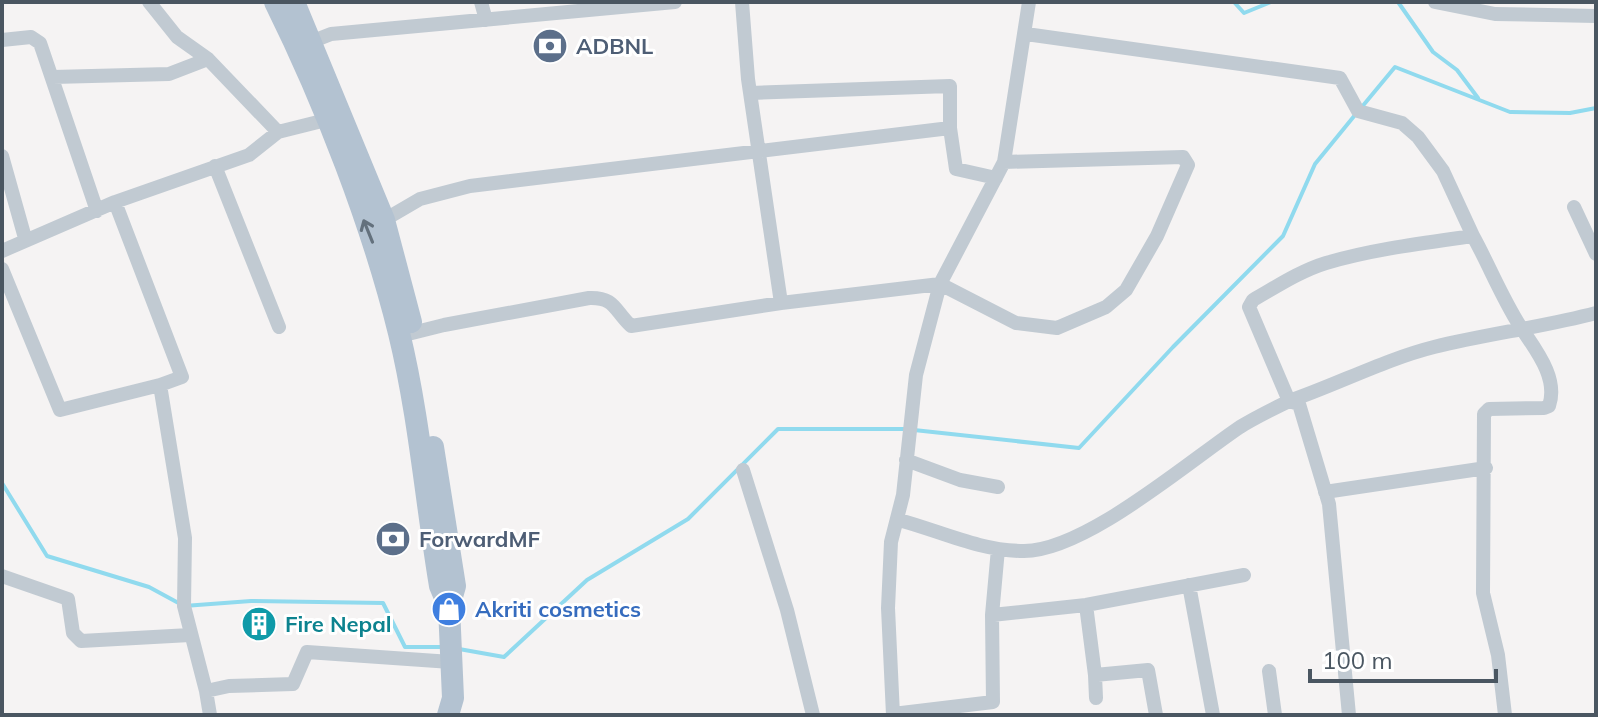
<svg xmlns="http://www.w3.org/2000/svg" width="1598" height="717" font-family="Mulish,sans-serif">
<style>
.lines{fill:none;stroke-linecap:round;stroke-linejoin:round}
.stream{stroke:#90daee;stroke-width:4}
.minor{stroke:#c1cad2;stroke-width:14}
.primary{stroke:#b3c2d1;stroke-width:22}
.oneway{stroke:#64717d}
.labels{text-anchor:middle;dominant-baseline:central;stroke-width:6;stroke-linejoin:round;paint-order:stroke}
.service-label{font-size:22px;font-weight:bold;fill:#4e5e75;stroke:#fff;text-anchor:start}
.shop-label{font-size:22px;font-weight:bold;fill:#366cbe;stroke:#fff;text-anchor:start}
.culture-label{font-size:22px;font-weight:bold;fill:#0d838f;stroke:#fff;text-anchor:start}
</style>
<rect width="100%" height="100%" fill="#f5f3f3"/>
<g class="lines">
<path class="stream" d="M1234 2 1244 13 1271 2
M1398 2 1433 52 1457 70 1478 98
M1361 108 1395 67 1510 112
M1511 112 1570 113 1596 108
M914 430 1079 448 1173 347 1283 236 1315 164 1355 115
M2 483 47 556 149 587 184 606 251 601 383 603 405 647H442
M459 649 504 657 587 580 688 519 778 429H905"/>
<path class="minor" d="M149 2 177 37 208 59 278 132
M481 2 486 20
M1435 2 1495 14 1596 16
M1026 34 1340 78 1358 111 1402 123 1418 137 1443 171 1473 236
M2 40 31 37 40 43 97 211
M303 45 331 34 675 2
M53 77 169 74 208 59
M751 93 950 86V128L956 169 996 178
M2 156 25 238
M215 166 279 327
M115 202 182 377 160 385 185 538 184 606 206 691 229 686 293 684 307 652 451 662
M1574 207 1596 254
M384 220 420 199 470 186 950 128
M2 251 115 202 249 155 278 132 326 120
M2 269 60 410 160 385
M781 303 940 284 1016 323 1057 328 1106 307 1126 290 1157 236 1188 165 1183 157 1004 162
M400 336 444 325 589 298C615 297 614 310 631 326L781 303 748 79 742 2
M906 460 960 480 998 487
M743 470 787 610 813 715
M1325 492 1486 468
M899 520C940 531 980 551 1024 551 1085 551 1188 462 1240 427 1256 417 1273 409 1289 401L1299 404 1329 504 1349 715
M2 576 68 599 73 633 81 641 190 635
M1189 585 1213 715
M1086 605 1095 675 1148 670 1156 715
M992 615 998 549
M1269 671 1275 715
M1095 675 1096 698
M206 691 210 715
M893 714 993 702 992 615 1086 605 1244 575
M893 715 888 608 891 542 903 495 916 375 940 284 1004 162 1029 2
M1505 715 1498 655 1483 593 1484 414 1489 409 1544 408 1549 406C1559 377 1534 348 1520 326 1502 298 1489 265 1473 236 1424 243 1374 249 1326 263 1300 271 1276 287 1253 300L1249 307 1289 401C1336 385 1386 359 1434 347 1487 334 1543 327 1596 313"/>
<path class="primary" d="M275 2C325 103 372 224 399 333 419 415 426 502 440 586L449 607 453 698 448 715
M294 2 384 220 411 322
M433 447 455 586 449 607"/>
</g>
<defs><path id="oneway-shaft" d="M-6 0H5M1.5-3L5.5 0L1.5 3" fill="none" stroke-width="1.6" stroke-linecap="round" stroke-linejoin="round" transform="scale(2)"/></defs>
<use class="oneway" href="#oneway-shaft" transform="translate(368 231) rotate(-112)"/>
<defs>
<symbol id="bank-disc" viewBox="-11 -11 22 22"><circle r="9.5" fill="#5c6f8a" stroke="#fff"/><path d="M-6-4H6V4H-6ZM0-2.3a2.3 2.3 0 1 0 0 4.6a2.3 2.3 0 1 0 0-4.6Z" fill="#fff"/></symbol>
<symbol id="shop-disc" viewBox="-11 -11 22 22"><circle r="9.5" fill="#3f7fe0" stroke="#fff"/><path d="M-5-2.5h2.3a2.7 3.5 0 0 1 5.4 0H5L5.5 6h-11ZM-1.5-2.5h3a1.5 2.3 0 0 0-3 0Z" fill="#fff"/></symbol>
<symbol id="building-disc" viewBox="-11 -11 22 22"><circle r="9.5" fill="#0f9aa8" stroke="#fff"/><path d="M-4-6H4V6H1V3H-1V6H-4ZM-2.5-4.3h1.7v1.8h-1.7ZM.8-4.3h1.7v1.8H.8ZM-2.5-1h1.7V.8h-1.7ZM.8-1h1.7V.8H.8Z" fill="#fff"/></symbol>
</defs>
<g fill-rule="evenodd">
<use href="#bank-disc" x="530" y="26" width="40" height="40"/>
<use href="#bank-disc" x="373" y="519" width="40" height="40"/>
<use href="#shop-disc" x="429" y="589" width="40" height="40"/>
<use href="#building-disc" x="239" y="604" width="40" height="40"/>
</g>
<g class="labels">
<g class="service-label">
<text x="576" y="46">ADBNL</text>
<text x="419" y="539">ForwardMF</text>
</g>
<g class="shop-label">
<text x="475" y="609">Akriti cosmetics</text>
</g>
<g class="culture-label">
<text x="285" y="624">Fire Nepal</text>
</g>
</g>
<rect width="1598" height="717" fill="none" stroke="#4a5661" stroke-width="8"/>
<path d="M1310 669v12h186v-12" fill="none" stroke="#4a5661" stroke-width="4"/>
<text x="1322" y="669" font-size="24" fill="#4a5661" stroke="#ffffff" stroke-width="6" paint-order="stroke">100 m</text>
</svg>
